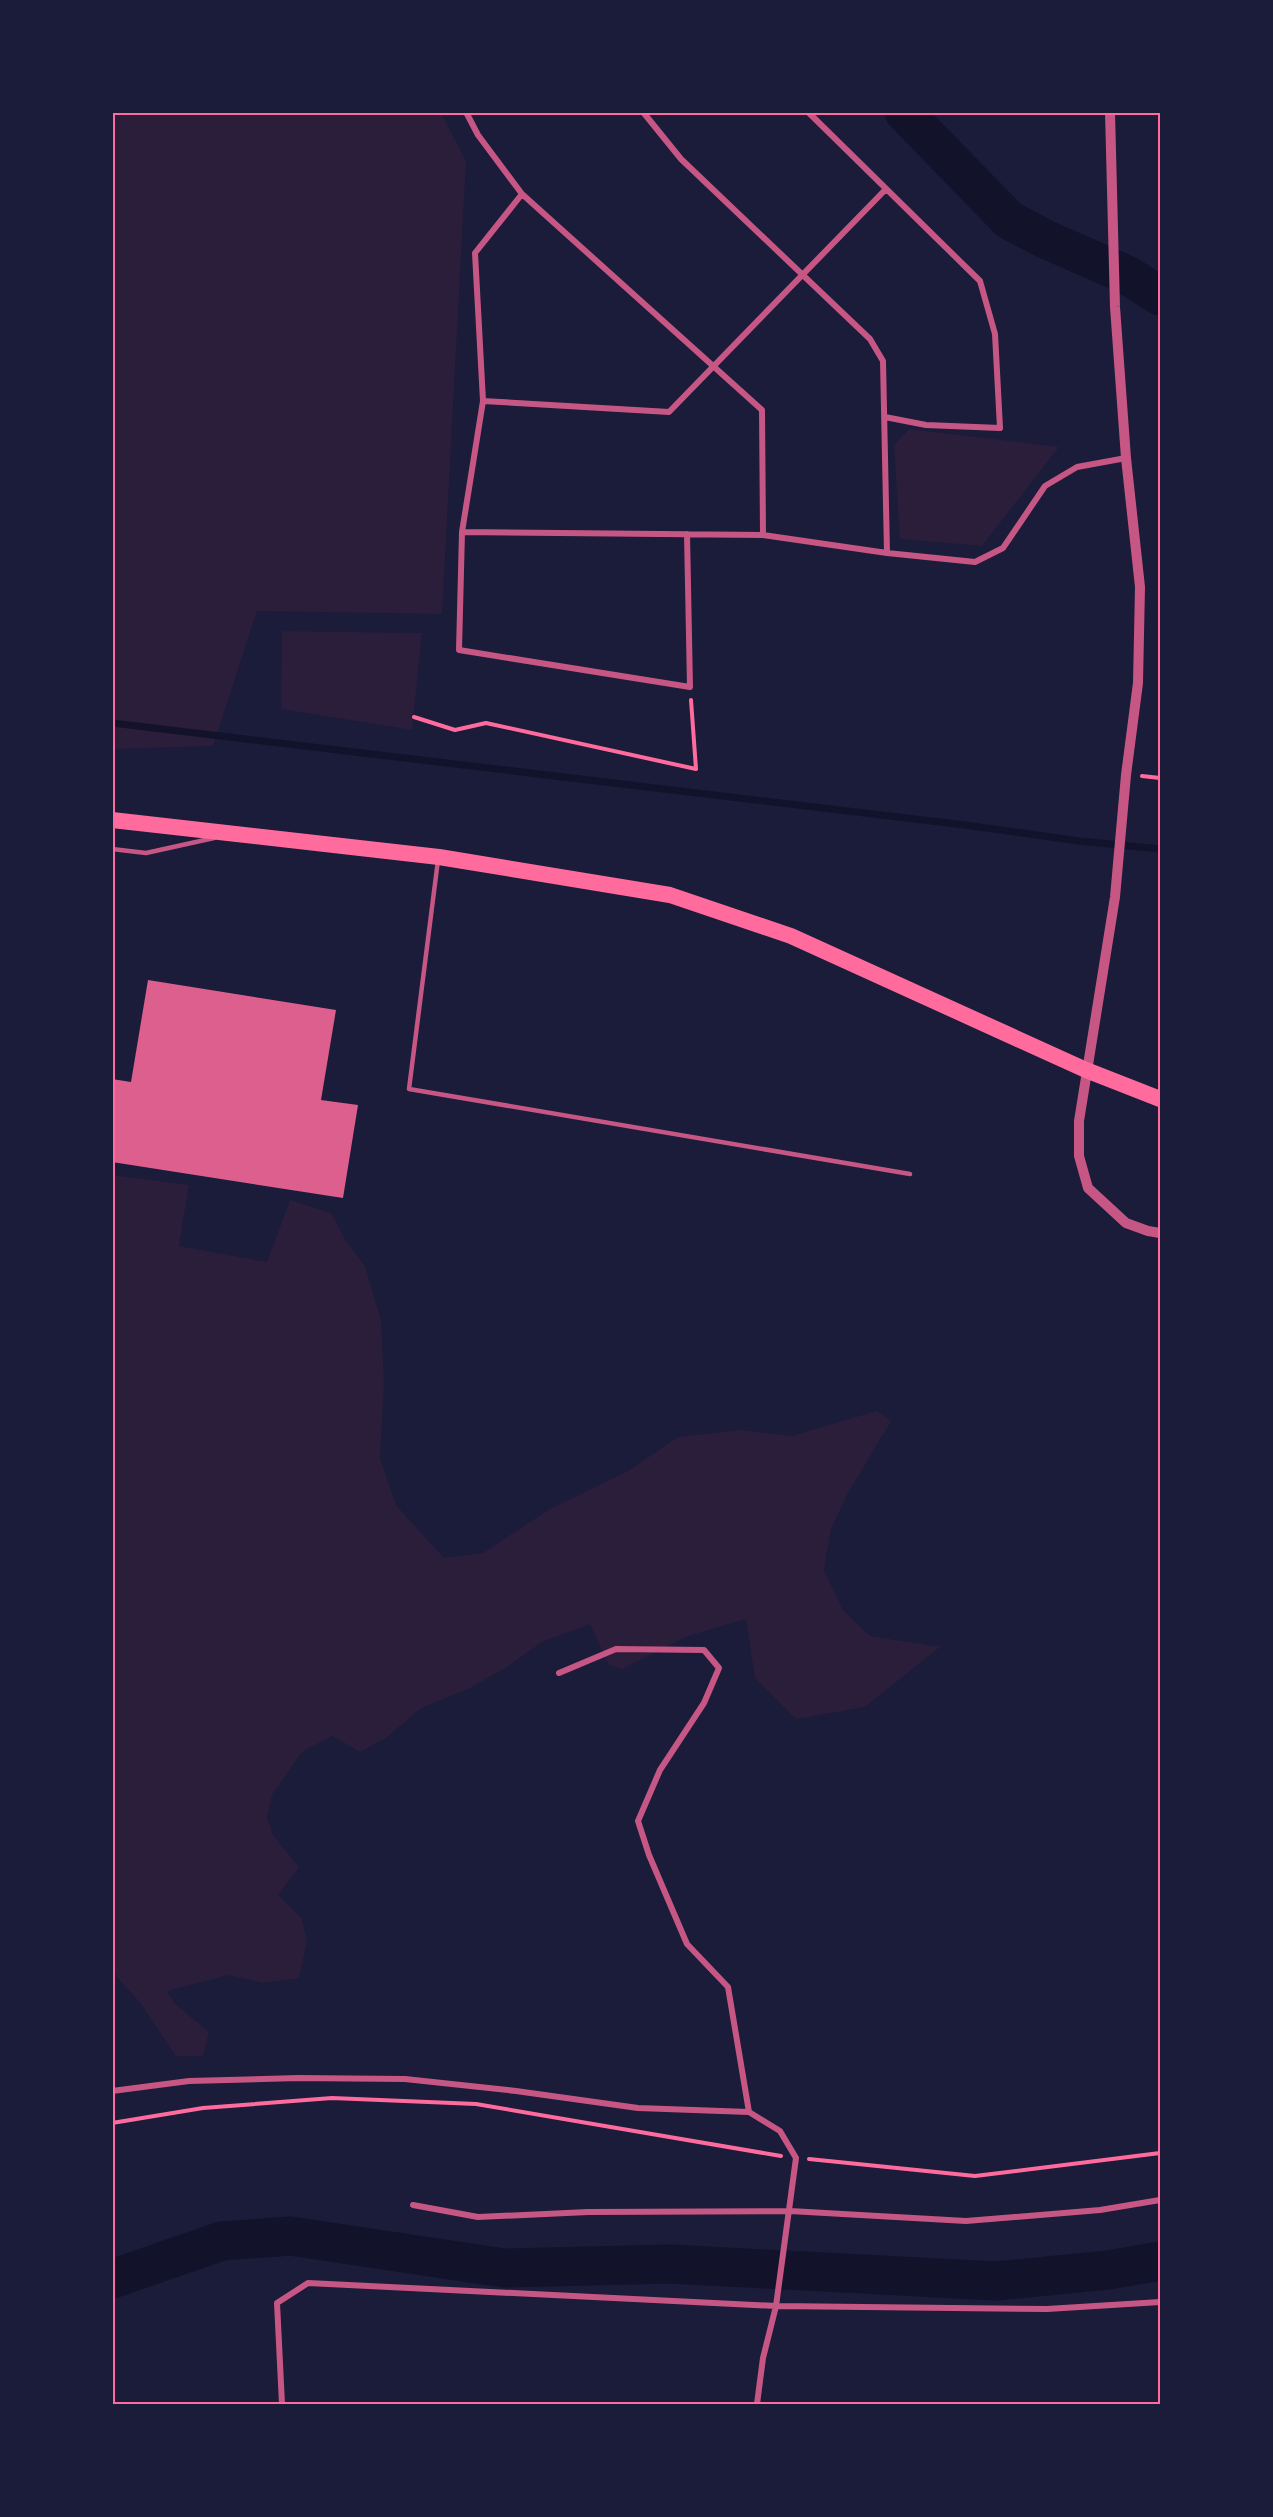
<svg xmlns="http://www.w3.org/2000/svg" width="1273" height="2517" font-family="Manrope,sans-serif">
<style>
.green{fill:#2a1e3b}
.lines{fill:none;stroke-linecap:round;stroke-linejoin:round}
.stream{stroke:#12122b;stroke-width:7}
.river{stroke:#12122b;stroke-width:39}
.building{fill:#dd5f8e}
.path{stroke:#ff6b9d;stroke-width:4}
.service{stroke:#c65784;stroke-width:4.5}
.minor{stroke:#c65784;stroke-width:6}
.tertiary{stroke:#c65784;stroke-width:10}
.trunk{stroke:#ff6b9d;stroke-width:16}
.neatline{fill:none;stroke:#ff6b9d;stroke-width:2}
</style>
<rect width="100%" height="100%" fill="#1b1b3a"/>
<path class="green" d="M112 113H441L466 161 442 614 257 611 213 746 113 749Z
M909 429 1059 447 982 546 900 539 894 445Z
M282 631 422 633 412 730 281 709Z
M112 1175 189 1185 179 1246 267 1262 290 1200 331 1213 346 1241 365 1266 381 1321 384 1384 380 1458 396 1505 444 1558 483 1553 550 1509 628 1471 678 1437 741 1430 792 1436 876 1411 891 1421 848 1493 831 1529 824 1570 843 1610 870 1636 940 1647 865 1707 796 1719 755 1678 746 1619 688 1636 622 1669 609 1665 590 1624 542 1642 507 1667 470 1688 420 1709 386 1738 360 1752 332 1736 302 1752 272 1795 267 1818 273 1835 299 1867 278 1895 302 1919 307 1941 299 1978 263 1983 229 1975 167 1991 175 2004 209 2032 203 2056H176L142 2005 116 1976 113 1958Z"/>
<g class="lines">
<path class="stream" d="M112 723 965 825 1079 841 1160 849"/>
<path class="river" d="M904 112 1009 220 1045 239 1127 275 1160 296
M112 2279 222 2241 290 2236 504 2268 670 2264 996 2281 1108 2270 1160 2261"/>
</g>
<path class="building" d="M148 980 336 1010 321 1100 358 1105 343 1198 112 1162V1079L131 1082Z"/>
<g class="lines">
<path class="path" d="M414 717 455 730 486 723 696 769 691 700
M1142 776 1160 778
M112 2123 203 2108 332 2098 476 2104 781 2156
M809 2159 975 2176 1160 2153"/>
<path class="service" d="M112 849 146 853 214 838
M438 860 409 1089 910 1174"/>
<path class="minor" d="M466 112 478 135 522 194 762 410 763 535
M643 112 681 159 870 339 883 361 887 553
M808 112 980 281 995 334 1000 428 926 425 885 417
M522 194 475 253 483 401 462 532 459 650 690 687 687 534
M483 401 669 412 885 190
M462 532 763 535 887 553 975 562 1003 548 1045 486 1077 467 1126 458
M559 1673 616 1649 704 1650 719 1668 704 1703 660 1770 638 1821 649 1855 687 1944 728 1987 749 2112 780 2131 796 2158 776 2306 763 2358 757 2404
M112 2091 189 2081 298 2078 405 2079 516 2091 638 2108 749 2112
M413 2205 478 2217 588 2212 790 2211 966 2221 1100 2210 1160 2200
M282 2404 277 2303 308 2283 776 2306 1047 2309 1160 2302"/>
<path class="tertiary" d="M1110 112 1115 307 1126 458 1140 587 1138 683 1126 775 1115 897 1079 1121V1156L1088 1188 1126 1223 1148 1231 1160 1233"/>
<path class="trunk" d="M112 820 439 857 670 895 791 936 1086 1070 1160 1099"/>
</g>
<rect width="1273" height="2517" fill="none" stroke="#1b1b3a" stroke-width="228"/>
<rect x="114" y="114" width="1045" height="2289" class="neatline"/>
</svg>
